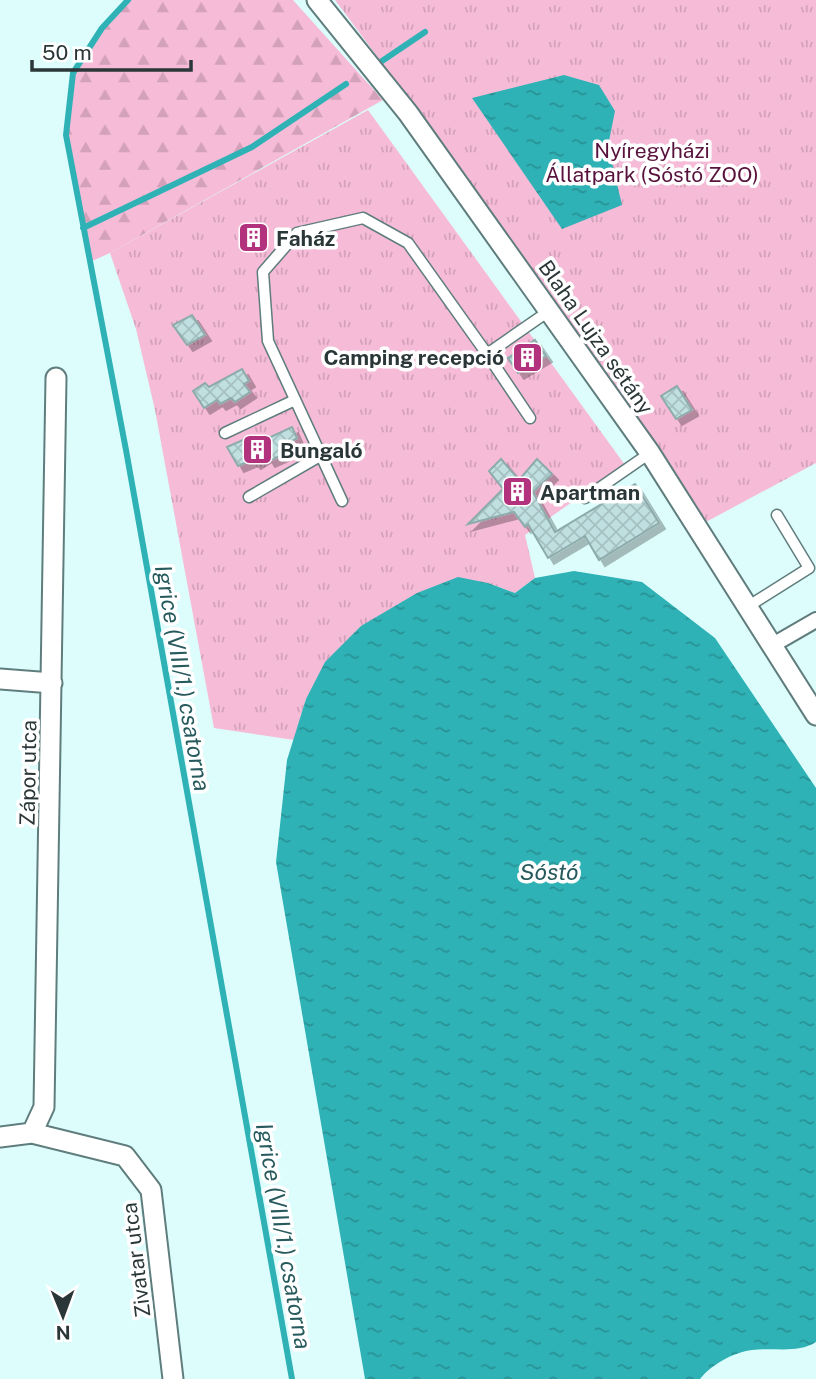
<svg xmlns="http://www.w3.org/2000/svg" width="816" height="1379" font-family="'Public Sans',sans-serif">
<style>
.forest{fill:url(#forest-firs)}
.park{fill:url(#park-tufts)}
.water{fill:url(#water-ripples)}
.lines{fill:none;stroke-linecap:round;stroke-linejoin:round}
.stream{stroke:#2fb2b6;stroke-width:6}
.building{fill:url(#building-cross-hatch);stroke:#8dabab;stroke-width:2;filter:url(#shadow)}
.service-casing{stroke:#607d7d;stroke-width:13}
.pedestrian-casing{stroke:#607d7d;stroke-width:18}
.minor-casing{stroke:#607d7d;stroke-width:23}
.service{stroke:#fff;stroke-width:10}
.pedestrian{stroke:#fff;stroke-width:14}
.minor{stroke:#fff;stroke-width:19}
.labels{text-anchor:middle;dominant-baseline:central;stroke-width:7;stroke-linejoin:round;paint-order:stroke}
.park-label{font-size:21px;fill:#58123c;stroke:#fff}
.poi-label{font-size:21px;font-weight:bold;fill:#2a3637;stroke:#fff;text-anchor:start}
.street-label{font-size:21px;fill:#2a3637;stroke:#fff}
.water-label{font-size:23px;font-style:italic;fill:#265a5c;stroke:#fff}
</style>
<defs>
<pattern id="forest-firs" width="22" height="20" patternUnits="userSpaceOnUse" patternTransform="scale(1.75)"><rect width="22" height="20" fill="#f6bbd7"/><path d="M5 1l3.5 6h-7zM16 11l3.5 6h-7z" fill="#d3a1b9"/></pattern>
<pattern id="park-tufts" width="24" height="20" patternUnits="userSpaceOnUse" patternTransform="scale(1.75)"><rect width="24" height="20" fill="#f6bbd7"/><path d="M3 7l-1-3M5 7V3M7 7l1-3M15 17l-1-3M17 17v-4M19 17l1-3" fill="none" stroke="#d3a1b9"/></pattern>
<pattern id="water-ripples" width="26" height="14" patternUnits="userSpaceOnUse" patternTransform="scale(1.75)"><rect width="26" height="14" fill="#2fb2b6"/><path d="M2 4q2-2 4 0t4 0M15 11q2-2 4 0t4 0" fill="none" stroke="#289295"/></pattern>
<pattern id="building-cross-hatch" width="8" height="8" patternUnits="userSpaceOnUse" patternTransform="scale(1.75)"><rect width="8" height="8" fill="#c0dfe0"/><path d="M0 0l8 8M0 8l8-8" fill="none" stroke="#a5c0c1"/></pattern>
<filter id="shadow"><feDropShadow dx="6" dy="6" stdDeviation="0" flood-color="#0004"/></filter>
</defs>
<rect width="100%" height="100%" fill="#ddfdfd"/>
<path class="forest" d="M128 0H293L383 100 110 253 90 262 66 135 73 73 102 28Z"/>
<path class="park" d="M335 0H816V463L704 523 655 447 403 91Z
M368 110 625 465 525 535 535 578 515 593 488 583 306 699 294 740 214 728 155 410 136 329 110 253Z"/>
<path class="water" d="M564 75 599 85 615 111 608 146 622 205 562 229 472 98Z
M574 571 642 582 715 638 816 788V1342C797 1354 774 1347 752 1350 734 1352 711 1365 700 1379H365L276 862 287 760 306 699 325 662 361 626 417 593 458 577 488 583 515 593 535 578Z"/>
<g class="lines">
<path class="stream" d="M128 0 102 28 73 73 66 135 126 450 292 1379
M382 61 425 32
M83 228 252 147 346 84"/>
</g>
<path class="building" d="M192 315 205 335 187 345 173 325Z
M535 340 546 356 518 373 508 358Z
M242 369 249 381 244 384 250 392 235 402 231 398 220 404 217 400 204 408 193 391 205 383 209 387Z
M677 386 692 410 676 419 661 396Z
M292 427 297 438 284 446 287 453 269 461 266 456 255 463 252 460 238 466 227 447 243 440 246 444 258 438 260 442Z
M501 459 519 480 537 459 552 474 533 492 555 532 635 484 659 523 599 560 585 536 548 558 528 524 525 527 514 512 468 524 503 489 489 471Z"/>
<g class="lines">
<defs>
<path id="service" d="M487 354 530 418
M225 433 295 400
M249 497 320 456
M585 498 650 453
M342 501 268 341 263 272 297 233 363 218 408 243 487 354 549 311
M747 607 809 568 777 515"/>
<path id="pedestrian" d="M771 646 816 620"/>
<path id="minor" d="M317 0 408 113 650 453 816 715
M0 679 52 683
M32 1133 44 1107 56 378
M0 1137 32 1133 125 1156 151 1190 173 1379"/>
</defs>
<use href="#service" class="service-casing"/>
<use href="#pedestrian" class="pedestrian-casing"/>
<use href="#minor" class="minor-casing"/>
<use href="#service" class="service"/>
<use href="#pedestrian" class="pedestrian"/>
<use href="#minor" class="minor"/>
</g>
<defs>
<symbol id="building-square" viewBox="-11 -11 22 22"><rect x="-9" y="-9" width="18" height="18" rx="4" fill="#b2327e" stroke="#fff"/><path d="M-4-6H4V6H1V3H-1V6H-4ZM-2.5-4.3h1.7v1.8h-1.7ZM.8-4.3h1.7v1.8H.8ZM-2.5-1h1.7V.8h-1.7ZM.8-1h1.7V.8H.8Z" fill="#fff"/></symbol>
</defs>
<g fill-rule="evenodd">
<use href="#building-square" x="236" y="220" width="35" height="35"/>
<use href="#building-square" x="510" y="340" width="35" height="35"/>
<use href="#building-square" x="240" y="432" width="35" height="35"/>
<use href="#building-square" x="500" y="474" width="35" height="35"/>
</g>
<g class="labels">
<g class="park-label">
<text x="652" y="150">Nyíregyházi<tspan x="652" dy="24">Állatpark (Sóstó ZOO)</tspan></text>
</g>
<g class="poi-label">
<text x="276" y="238">Faház</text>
<text x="504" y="357" text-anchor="end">Camping recepció</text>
<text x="280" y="450">Bungaló</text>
<text x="540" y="492">Apartman</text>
</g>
<g class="street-label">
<text transform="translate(596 337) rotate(55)">Blaha Lujza sétány</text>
<text transform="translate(28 773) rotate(-89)">Zápor utca</text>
<text transform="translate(136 1260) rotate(-97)">Zivatar utca</text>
</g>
<g class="water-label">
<text transform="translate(183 678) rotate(80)">Igrice (VIII/1.) csatorna</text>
<text x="549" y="871">Sóstó</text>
<text transform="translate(284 1236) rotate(80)">Igrice (VIII/1.) csatorna</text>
</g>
</g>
<g transform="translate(63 1316) rotate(179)" stroke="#ffffff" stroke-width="5" paint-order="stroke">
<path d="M0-5L12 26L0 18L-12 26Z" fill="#2a3637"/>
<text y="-10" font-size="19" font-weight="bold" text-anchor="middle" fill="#2a3637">N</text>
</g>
<path d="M32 60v10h159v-10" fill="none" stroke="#2a3637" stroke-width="3.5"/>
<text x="42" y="60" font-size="21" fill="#2a3637" stroke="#ffffff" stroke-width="5" paint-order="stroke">50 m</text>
</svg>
